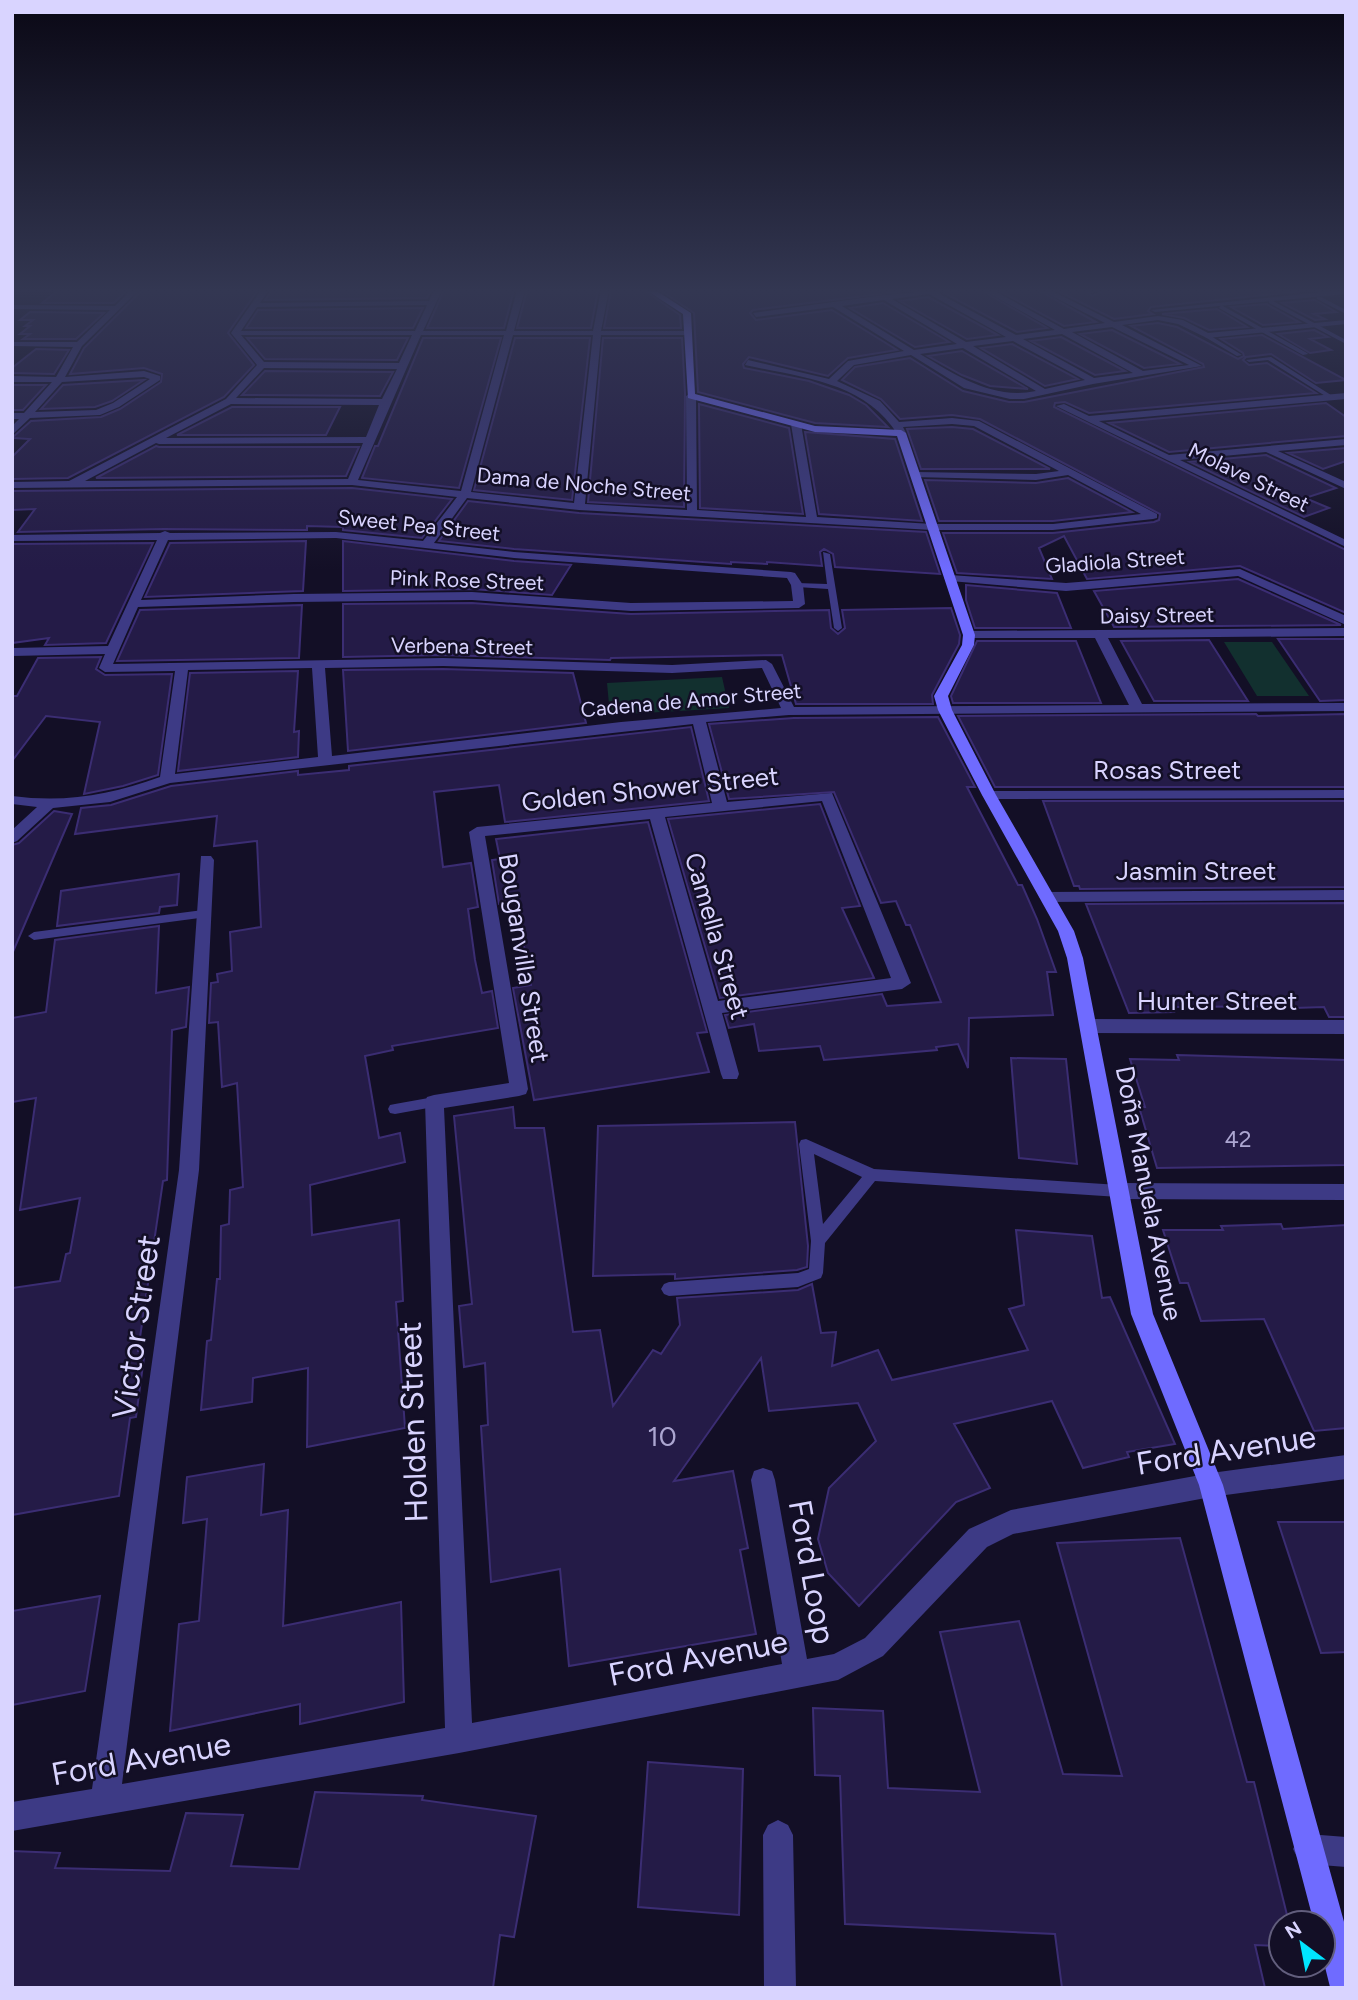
<svg xmlns="http://www.w3.org/2000/svg" width="1358" height="2000" font-family="Figtree,sans-serif">
<style>
.green{fill:#12302f}
.building{fill:#241b47;stroke:#3b2d73;stroke-width:2}
.lines{fill:none;stroke-linecap:round;stroke-linejoin:round}
.lane{fill:#3d3a85;fill-rule:evenodd}
.street{fill:#3d3a85;fill-rule:evenodd}
.secondary{fill:#6f6bff;fill-rule:evenodd}
.labels{text-anchor:middle;dominant-baseline:central;stroke-width:5;stroke-linejoin:round;paint-order:stroke}
.far-street-label{font-size:21px;fill:#d9d4ff;stroke:#130f26}
.number-label{font-size:23px;fill:#aca6d1}
.street-label{font-size:26px;fill:#d9d4ff;stroke:#130f26}
.near-number-label{font-size:28px;fill:#aca6d1}
.near-street-label{font-size:32px;fill:#d9d4ff;stroke:#130f26}
</style>
<rect width="100%" height="100%" fill="#130f26"/>
<path class="green" d="M1224 642H1272L1309 696H1257Z
M722 677 729 708 610 715 607 683Z"/>
<path class="building" d="M58 290H127L114 303H42Z
M142 290H258L228 333 254 365 224 397 68 478 12 479V457L30 439 12 438 31 421 101 417 120 409 161 382 162 374 144 368 70 374 84 348Z
M272 290H431L427 298 265 300Z
M444 290H514L504 328H427Z
M527 290H598L591 328H517Z
M611 290H644L680 315 681 328H604Z
M660 290H912L753 310 750 313 756 320 832 310 897 350 848 358 828 376 749 357 743 364 744 368 809 381 849 395 866 405 888 427 815 423 698 392 694 313Z
M946 290H981L1047 328 1017 332 944 293Z
M998 290H1038L1096 322 1064 326Z
M1056 290H1085L1092 296 1106 290 1302 291 1151 307 1148 311 1153 314 1114 319Z
M928 297 998 335 967 339 900 301Z
M1315 300 1336 312 1314 314 1325 319 1315 320 1282 303Z
M883 303 949 342 915 347 850 308Z
M1267 304 1268 305 1299 322 1263 325 1231 307Z
M423 308 413 328H246L258 310Z
M1217 309 1247 327 1209 330 1184 318 1162 314Z
M30 312 104 313 76 339H23L30 334H20L30 326H25L33 320H20Z
M1158 323 1177 327 1238 359 1244 356 1243 353 1221 339 1262 335 1346 380 1316 383 1271 354 1246 357 1243 360 1249 365 1267 363 1316 393 1089 413 1065 402 1055 403 1054 407 1346 550V613L1240 566 1087 579 1064 536 1039 548 1052 579 957 573 943 533H1053L1154 522 1159 520 1160 514 980 419 952 415 900 419 881 399 842 380 855 367 910 358 963 391 1009 402H1024L1204 367 1203 364 1131 326Z
M1112 330 1180 364 1144 368 1080 334Z
M1314 330 1328 337 1310 339 1331 350 1310 353 1278 334Z
M1061 337 1125 371 1095 375 1031 341Z
M247 338H408L397 360 265 359Z
M423 338H501L459 488 362 478 375 446H378Z
M515 338H590L572 500 474 490Z
M603 338H682L685 393 684 507 588 502Z
M1012 344 1078 379 1045 386 981 348Z
M36 349 69 350 54 374 12 373V368Z
M962 351 1028 389 990 386 962 375 928 356Z
M265 371 393 372 380 396 242 395Z
M144 380 112 401 95 407 41 409 63 385Z
M12 385H46L23 410H12Z
M1326 403 1346 417V436L1169 452 1109 423Z
M699 404 789 428 803 514 700 508Z
M232 407H340L326 435H177Z
M952 427 973 429 1050 469H921L907 429Z
M805 432 895 439 922 521 819 514Z
M156 446 159 447H359L346 476 96 478Z
M1346 448V461L1323 469 1288 453Z
M1266 455 1336 488 1305 498 1329 508 1304 517 1190 462Z
M1068 478 1132 512 1053 521H939L925 480 1036 483Z
M352 488 452 499 422 538 343 530V527L307 526V530L164 529 18 532 35 509 12 510V491Z
M468 501 579 513 926 532 940 574 835 567 833 554 824 549 820 552 822 566 767 562V564L731 562V564L514 549 439 541Z
M306 541 303 591 145 597 170 543Z
M343 541 514 561 571 565 552 595 472 589 343 591Z
M153 543 106 643 45 645 49 638 12 643V544Z
M1238 579 1341 625 1114 627 1094 591Z
M966 585 1057 593 1071 628H975L966 600Z
M472 603 631 614 829 610 831 628 838 634 845 628 842 610 951 608 960 635 959 644 932 695 933 704H796L782 655 611 658 610 660 443 655 343 657V604Z
M302 605 299 658 117 661 140 610Z
M1278 639H1346V700L1320 701Z
M1209 640 1248 701H1154L1121 641Z
M977 641H1076L1101 703H953L951 696Z
M101 657 96 669 105 675 172 674 158 775 123 786 84 794 100 722 46 716 12 761V696H17L38 658Z
M443 669 573 673 586 723 348 751 343 670Z
M298 671 294 732 299 731 298 757 178 771 190 673Z
M1256 714 1258 716 1346 714V787H995L958 716Z
M938 717 975 787H967L1018 885H1022L1037 919 1056 972H1047L1053 1015 969 1018 968 1068 958 1044 936 1047 937 1050 824 1060 820 1046 759 1051 754 1024 729 1028 725 1015 882 994 887 1006 941 1002 910 925H906L896 901 881 903 834 792 729 799 709 724 794 718Z
M691 727 709 801 505 822 499 785 434 792 443 867 471 863 478 907 468 909 475 960 482 993 492 991 498 1028 392 1046 393 1050 365 1056 379 1138 400 1133 405 1162 310 1185 312 1235 399 1220 403 1301 396 1302 405 1428 307 1447 308 1368 253 1378 252 1402 201 1410 207 1341 211 1340 217 1279H220L221 1226 229 1224 230 1190 243 1187 237 1083 222 1087 218 1022 209 1023 211 983 218 982 217 974 232 971 230 932 261 927 257 841 214 846 217 816 75 834 81 808 111 805 171 786 298 771V775L349 770V766Z
M1043 801H1346V887L1080 889 1079 886H1074Z
M820 804 860 906 842 908 874 978 720 998 668 819Z
M54 811 72 814 12 954V845L19 843Z
M648 822 707 1032 697 1033 709 1072 534 1100 513 988 531 985 516 902 499 904 492 860 500 859 496 839Z
M179 874 177 905 160 907 159 913 57 926 61 891Z
M1346 903V1017H1329L1324 1007 1294 1008 1293 1006 1172 1007 1174 1012 1129 1013 1086 904Z
M159 926 156 993 189 987 186 1027 172 1030 167 1180 163 1181 138 1351 145 1350 136 1417 130 1418 119 1496 12 1515V1288L60 1281 66 1254 70 1253 80 1198 20 1210 36 1098 12 1102V1018L46 1012 55 940Z
M1177 1055 1346 1060V1165L1157 1168 1139 1107H1145L1130 1059 1179 1060Z
M1011 1058 1066 1059 1077 1164 1019 1158Z
M513 1107 515 1128H544L573 1332 600 1330 613 1406 653 1350 661 1354 680 1325 677 1298 798 1290 812 1284 821 1333 836 1332 832 1366 878 1350 892 1380 1028 1350 1009 1309 1024 1305 1016 1230 1092 1236 1102 1298 1110 1297 1175 1444 1127 1452 1129 1457 1083 1468 1052 1401 954 1424 990 1488 956 1502 859 1606 828 1573 818 1539 829 1488 876 1441 858 1403 769 1411 761 1358 674 1481 733 1471 748 1548 740 1550 756 1634 569 1666 560 1569 491 1582 481 1426 488 1425 485 1363 464 1367 459 1306 472 1304 454 1116Z
M795 1122 808 1246 807 1267 797 1270 675 1279V1274L593 1276 598 1126Z
M1281 1224 1283 1229 1346 1225V1428L1314 1431 1264 1319 1201 1321 1188 1283H1180L1163 1230H1223L1221 1226Z
M264 1464 261 1515 288 1510 283 1626 401 1602 404 1702 300 1724V1704L170 1731 179 1624 199 1621 207 1519 183 1523 187 1477Z
M1278 1522H1346V1652L1321 1653Z
M1180 1538 1247 1782H1254L1289 1923H1281V1946L1255 1945 1265 1988H1062L1055 1934 845 1924 840 1776 815 1775 813 1708 883 1711 888 1788 980 1792 940 1632 1019 1621 1063 1774 1122 1776 1057 1543Z
M100 1596 85 1691 12 1705V1611Z
M648 1762 743 1769 739 1915 638 1907Z
M315 1792 423 1796 422 1800 536 1816 514 1937 500 1935 493 1988H12V1851L60 1853 55 1868 170 1871 186 1813 243 1815 231 1866 299 1869Z"/>
<g class="lines">
<path class="lane" d="M1317 297H1321L1346 310V314L1317 299Z
M1269 301H1273L1346 340V344L1269 303Z
M1221 305 1307 353 1308 354 1303 355 1219 308Z
M1205 335H1209L1242 355 1237 356 1205 337Z
M1271 357 1334 397 1335 398 1330 399 1268 360 1249 362 1246 360Z
M823 552 830 554 842 628 838 631 834 628 828 589 797 587 793 585 797 583 827 584Z
M203 910 207 911 209 914 207 917 34 940 28 936 34 932Z
M434 1097 439 1098 441 1102 439 1106 395 1114 390 1113 388 1109 390 1105 395 1104Z
M806 1139 874 1169 1119 1185 1124 1187 1126 1191 1124 1195 1119 1197 875 1181 825 1243 823 1273 821 1278 798 1287 669 1296 664 1294 661 1289 664 1284 669 1282 798 1273 809 1269 811 1241 799 1144 801 1140ZM814 1154 862 1177 823 1224Z"/>
<path class="street" d="M131 290H139L82 346 65 377 144 371 160 376V380L119 407 100 415 30 418 12 435V426L19 419H12V413H24L52 382H12V376L56 377 73 347 12 346V342H77L110 310 12 309V305L115 306ZM144 377 150 379 113 403 96 410 35 412 62 382Z
M261 290H269L260 303 429 301 434 290H442L423 331H506L517 290H525L514 331H593L601 290H609L601 331H687L691 333 687 335H601L585 504 687 510 686 396 691 393 696 396 697 510 806 517 791 424 796 421 801 424 817 517 932 524H1053L1141 514 1068 475 1036 480 913 477V473L917 472 1036 474 1059 471 974 426 952 424 903 427 906 433 898 435C864 381 802 378 745 365L748 360 829 379 848 361 904 351 833 307 756 317 753 313 884 295 944 290 938 293 1016 335 1055 330 983 290H993L1064 329 1105 323 1040 290H1050L1114 322 1158 316 1183 320 1208 333 1346 320V324L1207 338 1178 324 1158 320 1122 325 1202 366 1093 384 1024 399H1010L964 388 911 355 854 365 837 381 880 401 899 422 952 418 979 421 1157 514V518L1153 519 1053 530H932L579 510 467 498 434 543 514 552 791 572 795 573 803 585 805 604 799 608 631 611 472 600 294 602 138 607 113 664 443 658 672 665 766 660 772 664 794 707 1129 705 1095 638H965L963 635 969 631 1346 628V636L1108 638 1142 704 1346 703V711L789 715 706 722 727 802 832 793 911 983 902 989 722 1013 739 1074 737 1079H723L721 1074 650 819 485 836 528 1089 526 1094 519 1096 444 1108 472 1723 782 1664 751 1480 754 1471 763 1468 772 1471 775 1480 807 1659 834 1654 865 1638 969 1529 1011 1510 1211 1473 1346 1455V1479L1211 1497 1013 1534 987 1547 883 1656 838 1680 459 1753 12 1831V1802L92 1789 179 1170 201 856H211L214 860 199 1170 122 1784 445 1728 425 1102 427 1097 434 1095 509 1083 469 832 477 827 712 803 693 724 170 783 110 802 53 808 17 841 12 843V830L37 807 12 804V796C65 803 111 795 160 777L175 671 105 672 99 668 105 654 12 656V648L108 646 157 540 12 541V535L160 533 165 531 170 533 336 532 423 541 457 497 352 485 12 488V482L69 481 226 399 257 365 231 333ZM929 294 1006 337 966 342 892 299ZM884 300 957 344 914 350 842 306ZM427 305 415 331H241L257 307ZM1112 327 1189 365 1143 371 1072 332ZM1062 334 1133 373 1094 378 1023 339ZM241 335H412L399 363 264 362ZM421 335H504L461 491 358 480ZM513 335H593L574 503 471 492ZM1013 341 1085 380 1045 389 973 346ZM963 348 1036 391C992 400 956 375 920 354ZM264 368 397 369 382 399 236 398ZM231 404 379 405 366 437 166 438ZM156 443 159 444 363 443 348 479 85 481ZM336 538 514 558 787 578 791 585 793 601 631 603 472 592 294 594 141 600 168 540ZM443 666 672 673 762 668 781 708 621 722 332 756 325 668ZM312 668 318 757 175 774 188 670ZM822 801 891 978 718 1001 665 817Z
M1103 290 1091 293 1087 291 1088 290Z
M1341 290H1346V294L1155 312 1151 310Z
M1346 393V399L1099 421 1169 455 1346 439V445L1278 451 1346 482V489L1266 452 1180 460 1346 540V547L1056 406 1064 404 1089 416Z
M1240 569 1346 616V625L1238 576 1066 591 950 581 944 578 950 575 1066 583Z
M1346 790V798L989 799 982 795 989 791Z
M1346 890V900L1047 902 1039 897 1047 892Z
M1089 1019 1346 1020V1034L1089 1033 1083 1031 1080 1026 1083 1021Z
M1119 1183 1346 1184V1200L1119 1199 1112 1197 1109 1191 1112 1185Z
M778 1820 788 1825 793 1835 796 1988H764L763 1835 768 1825Z
M1308 1834 1346 1837V1867L1308 1864 1298 1859 1293 1849 1298 1839Z"/>
<path class="secondary" d="M646 290H655L691 313 695 394 815 426 901 430 906 433 975 635 974 645 948 696 952 710 996 795 1074 931 1083 958 1153 1314 1223 1485 1346 1929V1988L1330 1987 1323 1959V1923H1314L1199 1485 1131 1314 1067 958 1058 931 982 795 938 710 934 696 962 645 963 635 897 436 815 432 688 398 683 314Z"/>
</g>
<linearGradient id="sky" x2="0" y2="1"><stop stop-color="#0a0815"/><stop offset="0.51" stop-color="#333752"/><stop offset="1" stop-color="#333752" stop-opacity="0"/></linearGradient>
<rect width="1358" height="570" fill="url(#sky)"/>
<g class="labels">
<g class="far-street-label">
<text transform="translate(1249 477) rotate(26)">Molave Street</text>
<text transform="translate(584 484) rotate(5)">Dama de Noche Street</text>
<text transform="translate(419 525) rotate(6)">Sweet Pea Street</text>
<text transform="translate(1115 561) rotate(-4)">Gladiola Street</text>
<text transform="translate(467 580) rotate(2)">Pink Rose Street</text>
<text transform="translate(1157 615) rotate(-1)">Daisy Street</text>
<text transform="translate(462 646) rotate(1)">Verbena Street</text>
<text transform="translate(691 700) rotate(-5)">Cadena de Amor Street</text>
</g>
<g class="number-label">
<text x="1238" y="1139">42</text>
</g>
<g class="street-label">
<text x="1167" y="770">Rosas Street</text>
<text transform="translate(650 789) rotate(-6)">Golden Shower Street</text>
<text x="1196" y="871">Jasmin Street</text>
<text transform="translate(717 936) rotate(74)">Camella Street</text>
<text transform="translate(524 958) rotate(81)">Bouganvilla Street</text>
<text x="1217" y="1001">Hunter Street</text>
<text transform="translate(1149 1193) rotate(79)">Doña Manuela Avenue</text>
</g>
<g class="near-number-label">
<text x="662" y="1436">10</text>
</g>
<g class="near-street-label">
<text transform="translate(136 1327) rotate(-82)">Victor Street</text>
<text transform="translate(413 1422) rotate(-92)">Holden Street</text>
<text transform="translate(1226 1450) rotate(-9)">Ford Avenue</text>
<text transform="translate(812 1572) rotate(80)">Ford Loop</text>
<text transform="translate(698 1658) rotate(-11)">Ford Avenue</text>
<text transform="translate(141 1759) rotate(-10)">Ford Avenue</text>
</g>
</g>
<rect width="1358" height="2000" fill="none" stroke="#d9d4ff" stroke-width="28"/>
<g transform="translate(1302 1944) rotate(328)"><circle r="33" fill="#130f26" stroke="#625e7d" stroke-width="2"/>
<path d="M0-5L12 26L0 18L-12 26Z" fill="#00e5ff"/>
<text y="-10" font-size="19" font-weight="bold" text-anchor="middle" fill="#d9d4ff">N</text>
</g>
</svg>
